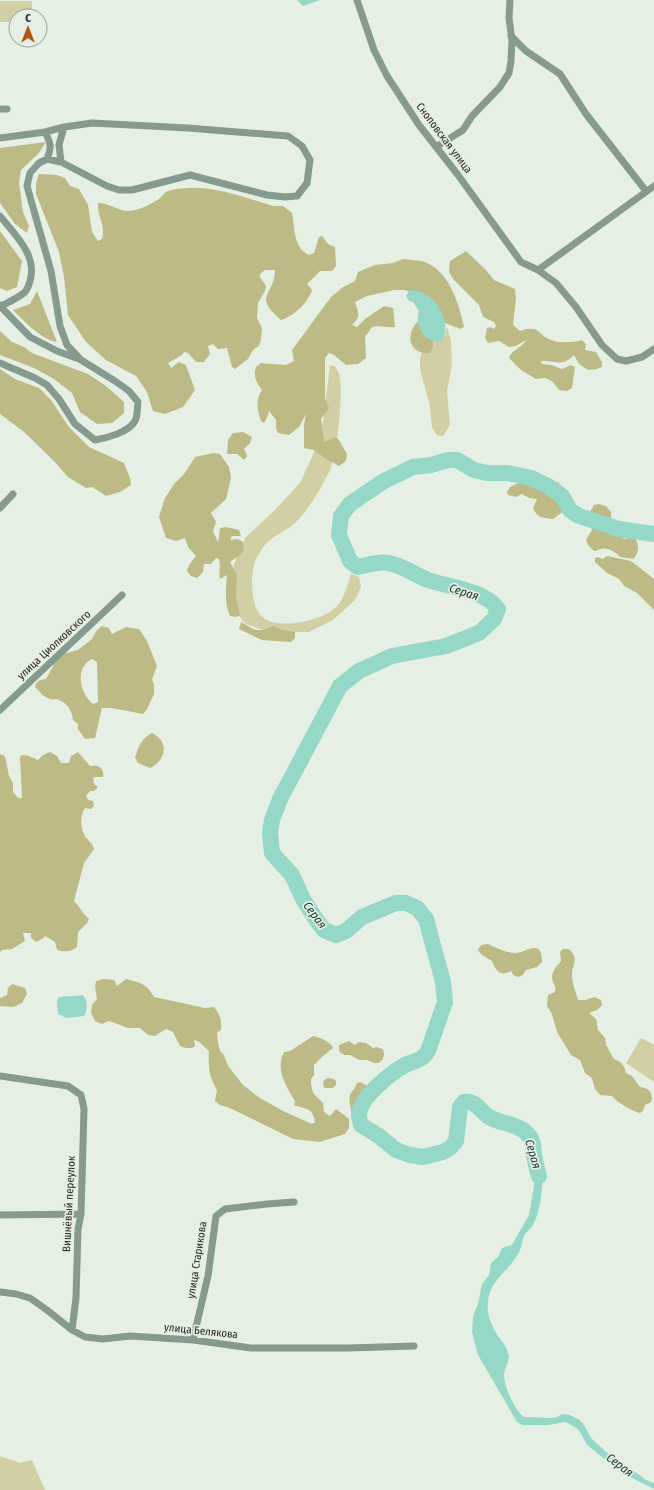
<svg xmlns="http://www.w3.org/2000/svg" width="654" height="1490" font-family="'Fira Sans Condensed',sans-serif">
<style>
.green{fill:#d2cfa4}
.forest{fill:#beba85;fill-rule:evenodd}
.water{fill:#96d8c7}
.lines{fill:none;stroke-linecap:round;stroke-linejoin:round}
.river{stroke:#96d8c7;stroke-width:16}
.minor{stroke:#859b8d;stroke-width:7}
.labels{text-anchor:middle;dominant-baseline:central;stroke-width:3.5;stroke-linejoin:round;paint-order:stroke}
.street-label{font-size:11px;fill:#242723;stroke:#e6efe4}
.water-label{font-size:12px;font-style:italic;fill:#13332c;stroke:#e6efe4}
</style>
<rect width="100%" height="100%" fill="#e6efe4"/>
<path class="green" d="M0 1H32V16H16V22H0Z
M447 327 451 341 452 364 447 391 450 425 443 436 437 435 432 428 430 406 420 369V358L426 338 445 336Z
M330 365 335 366C336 368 338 371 339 374 344 389 337 456 330 470 323 485 307 512 295 523 286 531 268 538 262 549 259 554 255 560 254 565 250 579 251 611 265 619 281 629 320 621 334 609 343 603 348 584 351 574L359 577 361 587 355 600 333 620 309 632H282L260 629 246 624 237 614 232 580 234 564 246 537 275 510 300 483 312 457 323 422Z
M641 1038 654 1045V1082L626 1063Z
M0 1456 20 1463 32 1460 45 1490H0Z"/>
<path class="forest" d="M46 142 39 153 21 170 19 183 23 212 29 226 27 233 15 224 0 203V148Z
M39 174 57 175 65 178 70 186 79 189 88 205 92 232 98 241 102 239C106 226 97 216 98 203 109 203 119 211 128 211 138 211 151 204 159 199 162 197 164 192 168 191 203 181 240 196 273 206H283L292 213C295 228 293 248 309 255L314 253 319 237 322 236 328 244 335 247 336 266 332 271H320L307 284 312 290C308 303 294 316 281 320 252 295 274 297 275 270H265L260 274V277L266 286 265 291 258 303 257 318 262 328 261 339 259 346 253 350 248 359 235 369 232 367 227 348 218 349 213 344 208 346 210 354 204 362H196L188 353 184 352 182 355 168 363 171 368 179 362 186 365 195 390 183 407 165 414 153 411 147 392 136 376 106 360 86 342 68 315 64 277 59 252 36 194V183Z
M0 231 22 261 17 287 7 291 0 288Z
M466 251 485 269 494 280 515 289 516 298 513 325 520 331C524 330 528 328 532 329 538 329 541 334 545 337 555 344 570 343 582 340L586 344 585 350 596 352 602 362V367L597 369 588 370 579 364 574 355C561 368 557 360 541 361L542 364 551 365 562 369 571 365 575 367 572 388 567 391 559 390 552 381 545 378 536 379 521 370 509 358C512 349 522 348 526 340L516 346 509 347 499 341 488 343 485 338 487 328 490 327 494 329 496 326 494 322 483 317 479 305 454 280 449 272 450 261Z
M403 259C410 260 418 260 425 262 450 272 459 304 464 327L460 329 443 322 425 297 405 290H394L367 296 355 302C358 313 362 316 352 325L357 327 365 319 384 306 393 308 395 327C386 328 380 325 372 327L365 337 366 358 358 364 346 365 334 355 329 353 325 358V398L329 408 321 419 324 442 336 437C342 442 342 448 347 453L346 461 339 466 325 458 314 450 304 448V425L306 414 299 427 289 435 278 433 276 428V420L269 411 267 418 264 423 261 421C257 409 255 401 262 390 256 382 253 377 256 367L261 363 286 365 294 361 292 350 331 297 343 287 355 281 358 272 375 265 393 263Z
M37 291 57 342C42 340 24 321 13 310L30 304Z
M420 321C429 333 438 339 430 353 409 355 405 336 417 322Z
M0 331 12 342 24 347 32 353 88 374 106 386 124 402V413L112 423 97 424 80 412 72 393 54 379 34 368 0 355Z
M0 369 15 379 39 388 51 400 69 427 89 447 124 463 130 478 131 485 120 492 106 496 92 487 86 488 68 477 54 461 23 431 0 414Z
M243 432 252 437 250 443 244 449 247 456 244 460 237 454H227L228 440 233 433Z
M214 453 220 454 229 467 231 478 226 499 211 513 216 522 213 531 218 542 220 528 226 527 239 530 241 536H232L230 540 238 539 243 542C246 555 239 555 230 562L237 575 236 598 240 615 236 617 230 616C224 602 226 589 227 575L220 579C218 571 221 568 219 559L216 558 211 564H204L203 572 197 578 191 576 187 571 189 565 196 556 188 547 185 538 176 541 166 538 159 517 165 498 174 484 184 474 195 457Z
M538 479 548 483 558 482 565 491 564 496 567 501 564 506 565 510 553 519C543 518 537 518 533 508L537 499 529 498 522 494 516 497 508 495 507 492 510 487 520 482 528 483Z
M599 504 606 506 611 512V517L615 529 623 533 622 538 625 539 634 537C640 544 639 553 633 559L620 557C616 552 607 547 601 549 599 549 597 551 594 551L588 545 586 540 592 530 590 522 595 519 590 515V512L594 505Z
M607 556 631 561 654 579V610L637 593 624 586 619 579 607 573 595 562V558L598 557 603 559Z
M241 622C255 630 257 634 272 626L282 630 295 632V638L291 642 262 640 239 629Z
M102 626 109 628 112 634 126 627 139 629 147 641 157 666 152 679 154 685V694L147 709 143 714 112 708H102L95 738 85 739 78 729V724L73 720C72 710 67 702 56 699 54 699 52 700 50 699 43 697 39 691 35 687 37 680 40 680 46 679L58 657 62 654 78 650 92 639 97 630ZM92 659 97 662 98 702 93 704C80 693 74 668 92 659Z
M152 733C170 742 166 760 150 768L138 763 135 758C138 747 142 738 152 733Z
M50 752 57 756 61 763H69L71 756 78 752 90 766C99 765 104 767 103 777H96L93 778 94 784 98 787 94 791H90L86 796 88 800 93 801 94 806 91 809 85 808C80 816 80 827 85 836 88 841 93 843 94 849L84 863 74 901C80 907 83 914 89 919L87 923 78 932 77 947C71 952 65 952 57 950L55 942 45 936 42 939 36 942 31 938V933H23L25 941 12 949 2 950 0 952V754L5 756 9 776 13 783V792L18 798H22L20 757 22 755 29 756 38 760 43 755Z
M488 944C497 948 506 953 515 953 526 953 542 937 542 962L537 967 526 970 523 975 518 977 513 975 511 971C502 977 495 971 492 961L482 955 478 950 481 945Z
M563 949H569C580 960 572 964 572 975 572 983 576 993 578 1000H585L595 997 601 1000 602 1005 597 1010 589 1013 596 1019 598 1030 605 1038 606 1045 614 1059C622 1062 624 1065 626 1073L632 1076 640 1087C649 1088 654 1093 651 1102L645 1105 643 1111 640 1113C633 1112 617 1102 612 1096L600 1095 595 1089 592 1078 585 1073 580 1060 571 1055 557 1032 552 1014 547 1006 548 995 555 992C556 987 555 986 553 982 550 973 555 968 561 961L560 952Z
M103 979 114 980 117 986 126 979C141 983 146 983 154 997L205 1008 214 1007C220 1014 222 1021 221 1030L217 1032 218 1043 220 1051 224 1055 228 1066 243 1085 260 1098 283 1111 312 1124 315 1122C312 1106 306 1110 294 1105L295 1101C286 1087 275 1069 284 1052L290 1051 313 1036C321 1038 330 1041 333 1048L323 1056 314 1065V1075L311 1079V1084L313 1093 323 1103 324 1112 330 1116 336 1109 349 1119V1128L345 1134 320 1142 293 1139 230 1108 220 1105 215 1101 217 1090C209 1077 208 1066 209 1051L198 1041 194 1040 195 1046 192 1048H186L180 1046 173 1032 166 1029 155 1036 148 1035 140 1028H128L109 1021 102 1024 95 1021 91 1013 92 1005 97 999 95 986 96 981Z
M12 984 25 988 27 994 22 1003 13 1007 0 1006V998L7 995 8 988Z
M349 1041 355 1045 359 1042 366 1043 373 1048 377 1047 383 1049 384 1054 383 1059 379 1063H374L367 1060H359L350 1055H344L339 1051V1045Z
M328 1078 334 1079 336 1081V1085L333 1088H324L323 1081Z
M361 1082 369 1087 366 1093 370 1102 369 1109 361 1119 357 1120 352 1118C352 1111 348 1102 350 1095 352 1091 355 1089 357 1083Z"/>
<path class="water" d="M297 0H320L303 6Z
M410 290C433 289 454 321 442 341 425 344 414 327 419 311L413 302 409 301 406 296Z
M82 995C88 998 88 1010 84 1016L66 1018 58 1014 57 1002 58 998C64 995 75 997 82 995Z
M538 1154C546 1170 542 1209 533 1225 531 1229 527 1231 525 1234 522 1240 522 1248 518 1254 510 1269 492 1280 489 1296 485 1310 490 1324 498 1336 503 1343 508 1348 509 1357 509 1361 505 1368 504 1374 503 1384 515 1411 524 1417L551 1418 557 1417 562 1414 570 1415 580 1420 584 1425 591 1438 605 1451 622 1462 625 1466 633 1470 646 1480 654 1483V1489L622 1473 587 1445 580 1432 576 1428 566 1422 548 1425H522L517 1422 478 1355 472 1332 473 1317 478 1304 482 1284 489 1275 491 1263 498 1257 502 1248 512 1245 529 1215 535 1180 529 1155Z"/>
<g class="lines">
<path class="river" d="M539 1176C537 1169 535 1162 534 1155 533 1149 534 1142 530 1137 520 1123 503 1125 489 1117 480 1111 476 1100 464 1102L460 1107 456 1141 451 1147 443 1152 423 1157 410 1155 396 1150 379 1136 361 1125C360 1122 359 1118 359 1115 359 1098 391 1073 405 1065 415 1060 421 1062 428 1051L445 1002 443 982 426 919 417 908 406 903H396L362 917 346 931 336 935 324 930 317 921 303 899 292 875 272 853 270 833 272 820 280 799 340 686 359 671 392 656 446 646 479 633 494 619 498 609C485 590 448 587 428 580 415 575 402 565 388 563 379 561 367 565 358 567L350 561 339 535 341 516 350 504 384 481 413 467 431 465 448 460H457L474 470 487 473H508L531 478 548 486 562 496 570 510 579 516 619 529 654 534"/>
<path class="minor" d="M357 0 374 50 387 76 419 125 458 175 521 262 538 270
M511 36 526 51 560 74 586 114 646 191
M0 109H7
M45 132C51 144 52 146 47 159
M0 138 45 132 64 127 92 123 188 128 288 136 302 146 310 160 307 183 297 196 285 197 267 195 190 175 132 190H119L107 186 61 162 47 159 39 163 30 173 27 186 51 271 60 326 67 345 81 360 115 381 129 391 138 402C137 408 138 415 135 421 129 432 107 438 95 440L75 424 59 399 47 385 35 378 0 363
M436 147 463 130 472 116 500 87 509 73 511 61 512 41 509 18 510 0
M61 162 59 145 64 127
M654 186 538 270 556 283 576 307 602 345 617 359 626 361 642 357 654 349
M0 216C14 234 38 255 30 281 29 284 28 289 25 292 18 298 9 302 1 306L0 305
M0 306 30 337 57 351 79 359
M0 508 13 494
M0 710 122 595
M0 1076 68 1086 81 1095 84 1109 81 1214 78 1229 76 1298 72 1330
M0 1215 81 1214
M0 1292 16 1294 30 1298 47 1310 72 1330 85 1337 103 1339 130 1336 193 1340 251 1348H348L414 1346
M193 1340 208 1276 216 1216 225 1209 267 1204 294 1202"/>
</g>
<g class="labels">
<g class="street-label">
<text transform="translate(444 138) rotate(53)">Сноповская улица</text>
<text transform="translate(54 645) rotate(-43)">улица Циолковского</text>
<text transform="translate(69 1204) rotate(-87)">Вишнёвый переулок</text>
<text transform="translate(197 1260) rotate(-81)">улица Старикова</text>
<text transform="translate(201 1331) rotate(6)">улица Белякова</text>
</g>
<g class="water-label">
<text transform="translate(464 592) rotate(18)">Серая</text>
<text transform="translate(315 915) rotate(53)">Серая</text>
<text transform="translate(533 1154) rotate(74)">Серая</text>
<text transform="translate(620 1465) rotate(37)">Серая</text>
</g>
</g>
<g transform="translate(28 28)"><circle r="19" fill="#e6efe4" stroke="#989f97"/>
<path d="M0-3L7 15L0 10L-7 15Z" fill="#b65710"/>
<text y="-6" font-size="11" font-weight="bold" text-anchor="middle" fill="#242723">С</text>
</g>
</svg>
